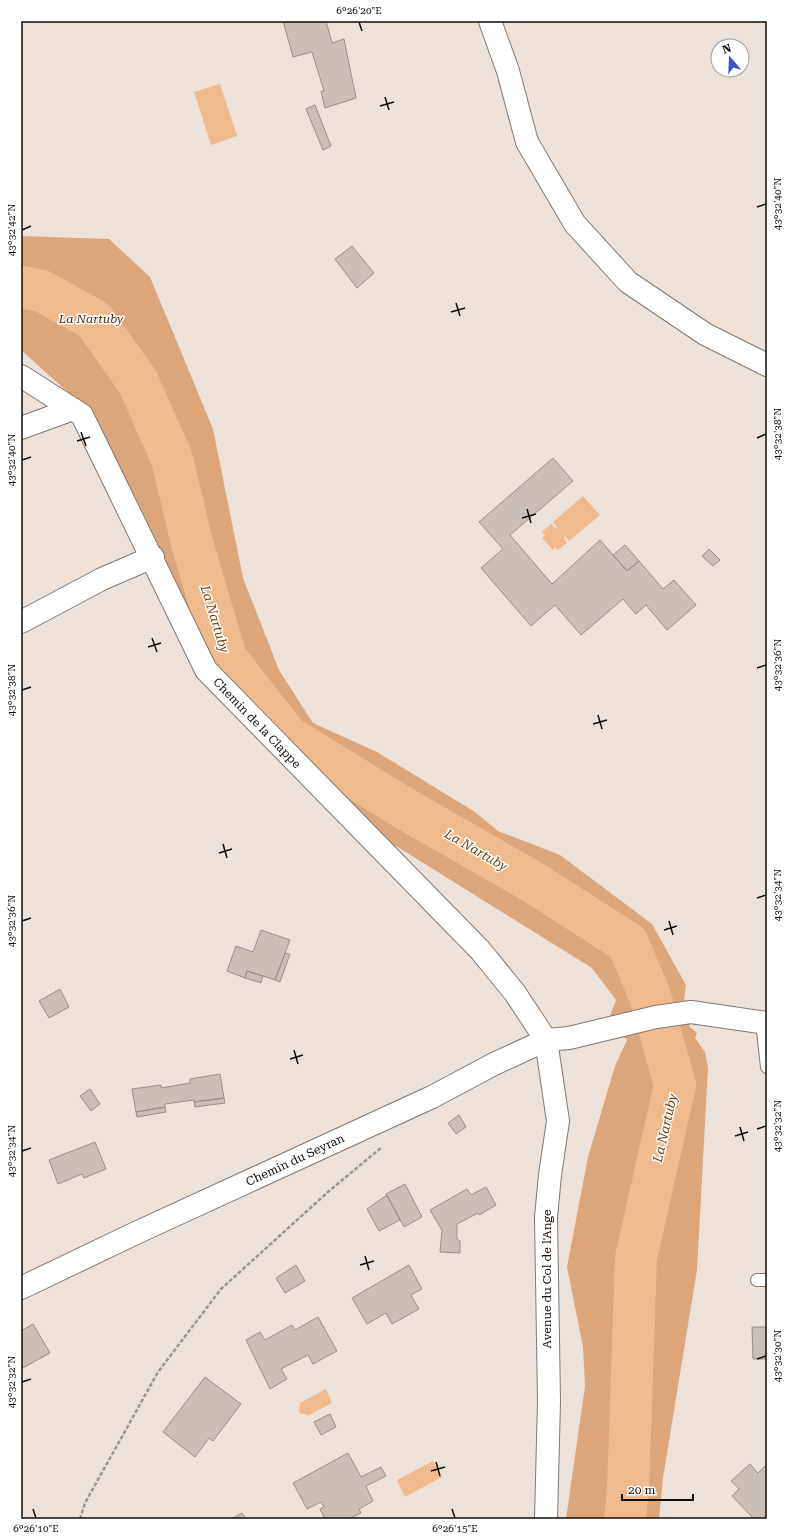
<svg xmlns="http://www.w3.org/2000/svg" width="788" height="1540" font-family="'Roboto Serif',serif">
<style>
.forest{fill:#dca67a}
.water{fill:#f1ba8d}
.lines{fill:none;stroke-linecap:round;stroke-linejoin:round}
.river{stroke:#f1ba8d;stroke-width:42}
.building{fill:#cabfb7;stroke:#998f88}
.lane-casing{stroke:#827871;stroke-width:14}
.street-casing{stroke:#827871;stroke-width:24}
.path{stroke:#9d958e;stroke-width:2.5;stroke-dasharray:4 2;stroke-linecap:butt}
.lane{stroke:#fff;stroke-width:12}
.street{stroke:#fff;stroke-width:22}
.ticks{fill:none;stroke:#0f0c09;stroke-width:1.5}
.labels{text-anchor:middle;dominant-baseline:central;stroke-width:3;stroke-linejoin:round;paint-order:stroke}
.park-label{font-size:12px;font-style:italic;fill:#4e2a07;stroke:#fff}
.street-label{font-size:12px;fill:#0f0c09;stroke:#fff}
.water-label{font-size:13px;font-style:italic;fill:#73400b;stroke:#fff}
.neatline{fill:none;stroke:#0f0c09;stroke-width:1.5}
.ticks-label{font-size:10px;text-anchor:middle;fill:#0f0c09}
</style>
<rect width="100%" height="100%" fill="#ede2d9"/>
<path class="forest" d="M21 236 109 239 150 277 213 429 243 578 279 670 313 723 377 752 475 812 498 831 560 855 652 924 686 985 683 1008 690 1027 697 1033 695 1038 705 1052 708 1068 697 1270 663 1478 659 1519H566L585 1386 583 1347 567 1267 588 1157 615 1066 627 1040 608 1021 616 1000 592 968 388 841 226 687 138 503 91 413 21 350Z"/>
<path class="water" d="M220 84 237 136 211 145 194 92Z
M583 496 600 515 569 541 565 536 564 538 567 543 558 550 555 547 553 550 542 538 545 535 542 532 551 524 555 528 557 527 553 522Z
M326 1389 332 1403 307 1416 306 1414H301L299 1411 300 1403Z
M433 1461 442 1477 405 1497 397 1480Z"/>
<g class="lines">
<path class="river" d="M21 287 42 291 94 320 138 382 172 459 192 543 226 658 287 736 402 807 531 881 628 943 651 999 675 1085 636 1258 628 1489 625 1519"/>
</g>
<path class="building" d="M283 21H326L332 43 344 39 356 98 325 108 321 91H324L312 52 293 57Z
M315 105 331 146 323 150 306 109Z
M352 246 374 273 357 288 335 259Z
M553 458 573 481 510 535 552 584 600 540 627 571 639 561 663 589 674 580 696 605 667 630 646 605 636 614 623 599 581 635 555 605 531 626 481 568 503 549 479 522Z
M625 545 639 561 627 571 613 555Z
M709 549 720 560 713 566 702 556Z
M261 930 290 940 275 980 247 971 245 978 227 971 236 946 253 952Z
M285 953 290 954 280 982 275 980Z
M247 971 263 976 261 983 245 978Z
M60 989 69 1007 49 1018 39 1001Z
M220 1074 224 1098 194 1102V1100L165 1104V1107L136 1112 132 1089 161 1085V1088L190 1083V1079Z
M90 1089 100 1104 91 1111 80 1096Z
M224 1098 225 1103 195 1107 194 1102Z
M165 1107 166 1112 137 1117 136 1112Z
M459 1115 466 1127 456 1134 448 1123Z
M95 1142 106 1169 84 1178 82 1174 58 1184 49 1160Z
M405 1184 422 1217 404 1227 386 1194Z
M486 1187 496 1205 479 1215 478 1213 457 1224V1239L460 1241V1253L440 1252 442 1230 430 1210 467 1189 471 1195Z
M387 1195 400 1220 379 1231 367 1209Z
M296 1265 305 1281 285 1293 276 1278Z
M409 1265 422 1289 411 1295 419 1309 392 1324 386 1313 367 1324 352 1298Z
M318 1317 337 1351 313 1364 308 1355 281 1369 287 1379 270 1389 246 1340 260 1332 265 1340 292 1325 295 1330Z
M33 1324 50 1353 21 1369V1331Z
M752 1327H767V1359H753Z
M205 1377 241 1404 213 1441 209 1438 195 1457 163 1432Z
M330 1414 336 1427 321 1435 314 1422Z
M348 1453 361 1477 381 1467 386 1476 366 1486 373 1501 359 1509 361 1513 349 1519H325L320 1509 324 1507 321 1502 307 1509 293 1483Z
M750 1464 758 1473 765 1466 767 1468V1519H754L732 1496 739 1489 731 1481Z
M242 1513 246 1519H231Z"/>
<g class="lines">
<defs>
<path id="lane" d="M762 1022 767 1067
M757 1280H767"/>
<path id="street" d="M490 21 508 71 527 142 575 224 628 282 705 334 767 365
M21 376 82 415 206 670 480 950 515 993 546 1040 558 1121 550 1175 546 1217 549 1401 546 1519
M21 428 73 409
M21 622 102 579 153 557
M21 1288 138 1232 432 1097 494 1064 546 1040 569 1038 656 1017 691 1012 767 1023"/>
</defs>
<use href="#lane" class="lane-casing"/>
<use href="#street" class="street-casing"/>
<path class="path" d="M80 1519 85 1503 158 1372 221 1289 329 1191 382 1147"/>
<use href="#lane" class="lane"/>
<use href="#street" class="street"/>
</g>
<path class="ticks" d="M359 22 362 31M385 97 389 110M380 106 394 102M757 207 766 204M22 230 31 226M456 303 460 316M451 312 465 308M81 432 86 446M757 438 766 434M77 441 90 437M22 460 31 457M527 509 531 523M522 518 536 514M152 638 157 652M148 647 161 643M757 668 766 665M22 690 31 687M598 715 602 729M593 724 607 720M223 844 227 858M219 853 232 849M757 898 766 895M22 921 31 918M669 921 673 935M664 930 677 926M294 1050 298 1064M290 1059 303 1055M740 1127 744 1141M757 1129 766 1126M735 1136 748 1132M22 1151 31 1148M365 1256 369 1270M360 1265 374 1261M757 1359 766 1356M22 1382 31 1379M436 1462 440 1476M431 1471 445 1467M33 1509 36 1518M452 1509 455 1518"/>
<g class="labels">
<g class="park-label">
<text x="91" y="319">La Nartuby</text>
</g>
<g class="street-label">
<text transform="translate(257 723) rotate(46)">Chemin de la Clappe</text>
<text transform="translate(295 1160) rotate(-25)">Chemin du Seyran</text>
<text transform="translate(547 1279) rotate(-90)">Avenue du Col de l'Ange</text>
</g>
<g class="water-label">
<text transform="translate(215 619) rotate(73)">La Nartuby</text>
<text transform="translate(476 850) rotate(30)">La Nartuby</text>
<text transform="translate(665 1128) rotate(-77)">La Nartuby</text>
</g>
</g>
<rect width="788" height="1540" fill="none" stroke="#ffffff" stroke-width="44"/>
<g transform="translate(730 58) rotate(341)"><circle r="19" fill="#ffffff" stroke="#9f9e9d"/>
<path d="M0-3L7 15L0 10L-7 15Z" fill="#3d53c5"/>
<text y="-6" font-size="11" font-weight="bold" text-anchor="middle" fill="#0f0c09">N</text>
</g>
<path d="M622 1494v6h71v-6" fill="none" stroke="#0f0c09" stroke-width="2"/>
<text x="628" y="1494" font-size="12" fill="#0f0c09" stroke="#ffffff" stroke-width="3" paint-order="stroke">20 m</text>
<rect x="22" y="22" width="744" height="1496" class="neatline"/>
<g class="ticks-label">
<text x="359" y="14">6°26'20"E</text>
<text transform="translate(777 204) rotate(-90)" y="4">43°32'40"N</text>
<text transform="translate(11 230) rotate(-90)" y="4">43°32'42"N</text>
<text transform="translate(777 434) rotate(-90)" y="4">43°32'38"N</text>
<text transform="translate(11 460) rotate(-90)" y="4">43°32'40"N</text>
<text transform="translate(777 665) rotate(-90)" y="4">43°32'36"N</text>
<text transform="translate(11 690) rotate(-90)" y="4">43°32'38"N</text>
<text transform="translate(777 895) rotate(-90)" y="4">43°32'34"N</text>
<text transform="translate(11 921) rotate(-90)" y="4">43°32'36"N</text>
<text transform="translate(777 1126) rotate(-90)" y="4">43°32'32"N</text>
<text transform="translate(11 1151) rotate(-90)" y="4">43°32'34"N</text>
<text transform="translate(777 1356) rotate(-90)" y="4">43°32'30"N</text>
<text transform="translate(11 1382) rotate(-90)" y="4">43°32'32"N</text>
<text x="36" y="1532">6°26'10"E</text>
<text x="455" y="1532">6°26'15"E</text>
</g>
</svg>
